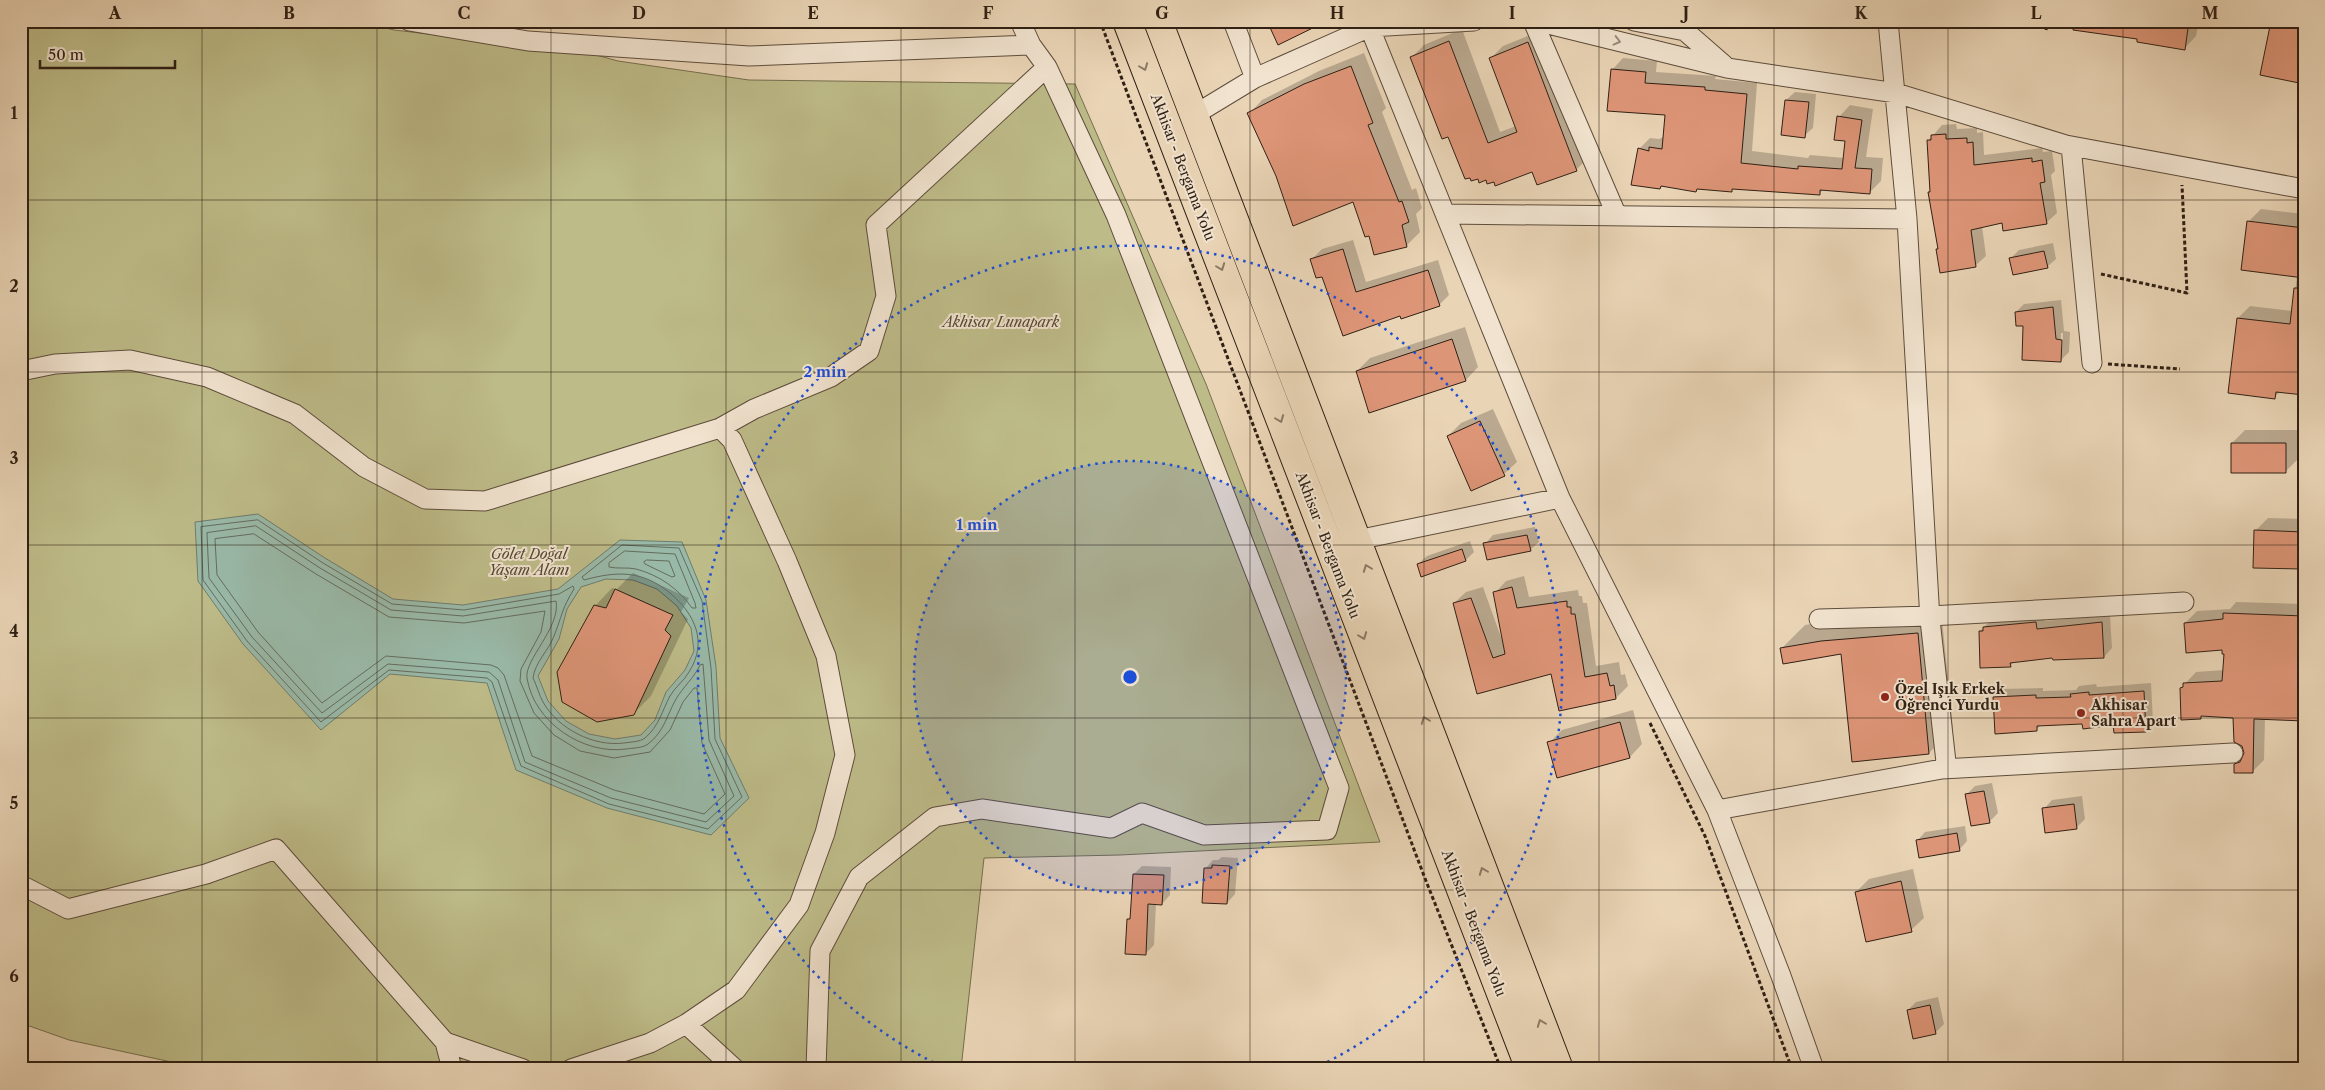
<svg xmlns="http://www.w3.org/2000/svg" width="2325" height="1090" font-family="'Libre Caslon Text',serif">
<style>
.green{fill:#bdbb88;stroke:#766e4e}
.water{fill:#99b9a8;stroke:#6f7c6d;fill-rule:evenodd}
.shadow{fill:#0003;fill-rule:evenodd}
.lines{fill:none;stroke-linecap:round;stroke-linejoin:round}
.shore{stroke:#646c5e;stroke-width:1}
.building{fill:#dd9577;stroke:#302014}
.street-casing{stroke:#5e4d3c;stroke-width:21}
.primary-casing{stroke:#302014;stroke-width:30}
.path{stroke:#302014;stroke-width:3;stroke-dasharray:4 2.5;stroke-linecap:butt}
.street{stroke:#f1e3cf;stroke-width:19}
.primary{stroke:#e9d4b5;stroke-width:28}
.oneway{stroke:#9a8b7b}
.oneway2{stroke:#8c7a64}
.grid{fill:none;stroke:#302014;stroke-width:1;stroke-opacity:0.55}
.ring{fill:none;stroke:#1d4ed8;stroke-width:2.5;stroke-dasharray:2.5 5}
.poi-dot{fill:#8f2418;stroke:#f1e3cf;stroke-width:2}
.labels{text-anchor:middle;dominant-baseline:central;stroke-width:4;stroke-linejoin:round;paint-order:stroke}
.street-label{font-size:14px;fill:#302014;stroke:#f1e3cf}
.park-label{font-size:14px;font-style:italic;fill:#534731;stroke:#f1e3cf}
.poi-label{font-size:14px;font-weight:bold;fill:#302014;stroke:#f1e3cf;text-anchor:start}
.centre{fill:#1d4ed8;stroke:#f1e3cf;stroke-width:2.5}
.ring-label{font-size:15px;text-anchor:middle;font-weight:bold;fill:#1d4ed8;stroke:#f1e3cf;stroke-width:4;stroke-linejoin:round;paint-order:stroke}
.neatline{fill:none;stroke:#302014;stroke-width:2}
.grid-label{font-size:16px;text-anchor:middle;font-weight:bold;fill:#302014}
</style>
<rect width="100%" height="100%" fill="#e9d4b5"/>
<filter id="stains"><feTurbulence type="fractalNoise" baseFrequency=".004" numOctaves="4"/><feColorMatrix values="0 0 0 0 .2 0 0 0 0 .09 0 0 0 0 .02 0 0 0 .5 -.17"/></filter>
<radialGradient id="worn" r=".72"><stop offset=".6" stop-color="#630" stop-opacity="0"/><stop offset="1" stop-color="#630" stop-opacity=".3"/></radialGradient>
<path class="green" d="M21 21H357L394 30 585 52 618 61 749 80 1075 84 1206 384 1380 842 1120 855 984 858 961 1069H204L69 1040 21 1023Z"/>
<path class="water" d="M258 514 325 558 393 599 463 605 558 589 620 540 682 542 706 600 716 667 720 738 749 798 711 835 607 808 516 770 487 683 390 674 321 730 243 644 198 581 195 522ZM606 579 633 580 657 589 677 606 691 628 694 651 685 670 666 692 655 720 641 735 615 739 589 734 566 721 548 701 538 676 559 639 567 609 581 587Z"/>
<path class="shadow" d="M1800 21H1856L1853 25 1800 28Z
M2077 21H2199L2196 36 2184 49Z
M1462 29 1500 132 1516 126 1491 58 1503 46 1540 31 1588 158 1576 170H1533L1494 180 1486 178 1449 135 1412 57 1424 45Z
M1364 53 1386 108 1382 112 1412 190 1416 188 1422 208 1416 214 1420 232 1406 246 1370 234 1354 200 1277 175 1249 114 1262 100 1319 71Z
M1623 58 1657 61 1656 72 1716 76 1715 79 1757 83 1752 151 1808 158 1810 155 1845 158 1847 140 1839 117 1850 105 1873 109 1866 157 1883 158 1881 181 1869 193 1824 189 1819 194 1734 188 1731 191 1699 188 1696 190 1663 185 1660 188 1639 149 1650 138 1659 139 1665 136 1666 114 1612 70Z
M1795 92 1816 94 1813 128 1804 136 1786 100Z
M1956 124 1957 129 1977 128V133L1983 132 1984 155 2042 148 2043 152 2052 151 2055 171 2051 175 2057 213 2046 223 2003 222 1982 226 1986 256 1975 266 1938 249 1939 248 1929 192 1931 190 1929 140 1942 125Z
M2261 209 2304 214V394L2281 391 2274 397 2238 318 2250 306 2293 311 2297 276 2248 222Z
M1353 240 1366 282 1438 260 1449 295 1439 305 1401 314 1344 334 1323 275 1311 260 1322 249Z
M2053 243 2056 259 2047 267 2011 258 2019 250Z
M2061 300 2064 331 2070 332 2069 352 2060 361 2024 324 2016 312 2024 304ZM2061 333H2063L2062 354H2060Z
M1465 327 1478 367 1466 380 1357 371 1370 358Z
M1493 409 1517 462 1504 474 1448 436 1461 423Z
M2245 430H2298V459L2285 472 2232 443Z
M2268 518 2304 519V567H2255V531Z
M1535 527 1539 542 1530 550 1485 544 1493 535Z
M1470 541 1474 552 1466 560 1418 564 1427 556Z
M633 573 689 598 681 612 688 619 651 696 633 714 595 606 612 588 617 589Z
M1524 576 1529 597 1578 590 1579 596H1582L1583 603H1587L1596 666 1619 662 1621 675 1625 674 1628 686 1616 698 1552 673 1478 693 1454 603 1466 592 1483 587 1502 640 1495 593 1506 581Z
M2236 602 2304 604V720L2265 718 2264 760 2252 772 2235 765 2246 753 2235 717 2203 715 2201 717 2181 688 2196 672 2224 670 2223 649 2185 623 2197 611 2230 609Z
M1941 609 1953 729 1929 753 1843 652 1781 649 1805 625 1846 618Z
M2044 614 2045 621 2110 615 2112 648 2104 657 2054 656 2015 661 2010 666 1980 631 1992 619Z
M2151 683 2153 722 2145 730 2114 724 2083 723 2041 725 2036 730 1994 697 2002 689 2043 688V691L2076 690 2079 686 2096 684 2097 687Z
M1633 710 1642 744 1630 757 1549 743 1562 730Z
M1992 783 1998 813 1989 822 1966 795 1975 786Z
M2082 796 2085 819 2076 828 2044 809 2052 800Z
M1965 826 1967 841 1959 850 1917 841 1925 832Z
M1222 857 1238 858 1235 894 1227 903 1205 869 1213 860H1218Z
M1142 866 1171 867 1170 895 1162 904H1156L1154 945 1145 954 1128 920 1131 916 1134 874Z
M1913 869 1924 918 1911 930 1856 892 1869 879Z
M1938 997 1944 1024 1935 1033 1908 1010 1916 1002Z"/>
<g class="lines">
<path class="shore" d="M258 520 323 563 392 604 464 610 559 594 573 586 574 589C562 608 562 616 554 636 549 650 535 662 533 678 537 686 539 695 543 702 558 729 594 747 624 743 630 742 640 742 645 738 659 726 662 711 670 696 675 687 684 681 689 672 708 642 695 614 670 593 642 570 617 571 584 580L582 577 622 545 679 548 702 601 711 668 715 739 742 797 708 829 609 804 521 766 492 682 487 678 389 670 321 722 247 641 203 580 201 527Z
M256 526 320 568 391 610 463 616 556 601C561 627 524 660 527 678 534 723 584 755 626 749 633 748 643 748 648 744 664 732 667 715 676 699 683 687 694 678 700 665L703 664 709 740 734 796 706 822 611 798 525 762 498 680 489 672 388 664 322 713 252 637 209 578 207 533Z
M254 534 316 574 389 617 464 623 545 611 541 632 521 669 520 681 534 713 554 735 580 751 614 758 650 752 670 730 683 702 694 688H697L702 743 725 794 704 814 614 790 532 756 504 675 498 668 491 665 386 656 322 703 258 632 217 575 215 539Z
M625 551 675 554 695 603 696 608H692C679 589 659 575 636 569 627 567 617 569 609 567V563Z
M647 560 669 561 675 576 672 577 645 564 644 562Z"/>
</g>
<path class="building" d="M1267 21H1327L1278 45Z
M2074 21H2189L2185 50 2137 42V39L2073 30Z
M2271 21H2304V84L2260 75Z
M1449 41 1488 143 1517 132 1489 58 1528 42 1577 171 1537 185 1532 172 1495 186 1494 182 1487 184 1486 180 1479 183 1478 179 1471 181 1470 178 1465 179 1448 137 1442 139 1410 57Z
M1351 66 1373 123 1368 125 1399 202 1402 201 1409 222 1402 225 1407 247 1374 255 1369 236 1365 237 1353 202 1293 226 1276 176 1247 113 1304 84Z
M1611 69 1646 72 1645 83 1705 87V90L1747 94 1741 163 1798 169V166L1842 169 1845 141 1834 140 1837 116 1862 120 1855 168 1872 169 1870 194 1820 190V195L1732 189V192L1697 189 1696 192 1661 186 1660 189 1631 185 1638 148 1649 151V147L1662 149 1665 115 1607 111Z
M1785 100 1809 102 1805 138 1781 135Z
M1946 134V139L1967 138V143L1973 142 1974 165 2032 158V162L2042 160 2045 182 2040 183 2047 224 2003 231 2002 223 1971 230 1976 267 1940 273 1936 249H1938L1928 192H1930L1927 140H1931V135Z
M2247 221 2304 228V278L2241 270Z
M1343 249 1356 292 1428 270 1440 306 1401 319 1400 316 1343 336 1322 277 1316 278 1310 259Z
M2044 251 2048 268 2013 275 2009 258Z
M2294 288H2304V395L2276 392 2275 399 2228 393 2237 318 2290 324Z
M2053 307 2056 339 2062 340 2061 362 2022 360 2023 326H2016L2015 312Z
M1452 339 1466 381 1369 413 1356 371Z
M1480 421 1505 476 1471 491 1447 436Z
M2231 443H2286V473H2231Z
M2254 530 2303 532 2302 569 2253 568Z
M1527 535 1531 551 1487 560 1483 543Z
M1462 549 1466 561 1421 577 1417 564Z
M1512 587 1517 608 1567 601V607H1571V614H1575L1585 677 1607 673 1610 686 1614 685 1616 699 1559 711 1551 674 1477 694 1453 603 1471 598 1493 658 1505 654 1493 592Z
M615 589 673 615 665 630 671 636 634 715 597 722 562 702 557 672 594 605 606 608Z
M2223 613 2304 616V721L2254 719 2253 773H2234V764L2240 762 2244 753 2242 746 2234 742 2233 718 2201 716V719L2181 720 2180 688 2183 687V683L2222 681 2224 654H2222V650L2186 653 2184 623 2223 619Z
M2036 622 2037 629 2102 622 2104 658 2053 660 2052 658 2010 663 2011 667 1980 668 1979 631H1983V627Z
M1918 633 1929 754 1852 762 1841 654 1783 664 1780 648 1821 641Z
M2144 691 2146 732 2114 733 2113 725 2083 729 2082 724 2037 726V731L1995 734 1993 697 2036 695V698L2071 697 2070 694 2089 692V695Z
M1620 722 1630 758 1557 778 1547 742Z
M1984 791 1990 823 1971 826 1965 794Z
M2074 804 2077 829 2045 833 2042 808Z
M1957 833 1960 851 1919 858 1916 840Z
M1212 865 1230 866 1227 904 1202 903 1204 868H1212Z
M1133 874 1164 875 1162 905 1148 904 1146 955 1125 954 1127 919H1130Z
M1901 881 1912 932 1866 942 1855 892Z
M1930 1005 1936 1034 1913 1039 1907 1010Z"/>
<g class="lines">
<defs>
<path id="street" d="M409 21 528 41 749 56 1031 45
M1233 21 1255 78
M1367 21 1560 498 1717 810 1781 976 1814 1069
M1533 21 1617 216
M1536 21 1727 68 1896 93 2066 145 2304 189
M1634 21 1685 31 1724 65
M1888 21 1907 219 1930 620 1946 762 1942 769
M1194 115 1255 78 1370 27 1474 21
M2071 146 2092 363
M1445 214 1907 219
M21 371 55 364 130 360 207 377 295 414 364 467 425 499 485 501 720 428 754 409 831 377 869 351 886 296 876 225 1047 67 1031 45 1020 21
M1357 540 1560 498
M1819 619 1930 616 2184 602
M1717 810 1942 769 2233 753
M21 885 68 909 206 874 276 849 445 1042 452 1069
M686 1024 735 1069
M445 1042 523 1069
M571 1069 650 1043 686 1024 736 990 799 905 825 833 845 755 826 656 787 561 732 440 720 428
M816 1069 820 951 859 877 935 817 982 809 1111 828 1142 813 1204 835 1327 830 1339 788 1116 215 1047 67"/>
<path id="primary" d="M1127 21 1530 1069
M1158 21 1559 1069"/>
</defs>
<use href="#street" class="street-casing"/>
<use href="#primary" class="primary-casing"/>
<path class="path" d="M1100 21 1426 881 1501 1069
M2046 30 2047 21
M2101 274 2187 293 2182 185
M2108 364 2180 369
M1650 723 1705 836 1792 1069"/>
<use href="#street" class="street"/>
<use href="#primary" class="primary"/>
</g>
<defs><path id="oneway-chevron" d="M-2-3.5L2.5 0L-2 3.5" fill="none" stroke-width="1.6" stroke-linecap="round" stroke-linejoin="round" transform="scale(1.25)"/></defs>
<use class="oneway" href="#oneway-chevron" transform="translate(1617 41) rotate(14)"/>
<g class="oneway2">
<use href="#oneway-chevron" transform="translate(1144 67) rotate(69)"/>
<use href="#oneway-chevron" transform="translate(1221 267) rotate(69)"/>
<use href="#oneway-chevron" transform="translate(1280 419) rotate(69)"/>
<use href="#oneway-chevron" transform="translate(1367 568) rotate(-111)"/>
<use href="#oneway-chevron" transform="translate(1363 636) rotate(69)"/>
<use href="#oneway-chevron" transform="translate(1425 720) rotate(-111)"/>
<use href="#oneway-chevron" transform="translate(1483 871) rotate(-111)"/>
<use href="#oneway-chevron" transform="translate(1541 1023) rotate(-111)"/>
</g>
<path class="grid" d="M202 21V1069M377 21V1069M551 21V1069M726 21V1069M901 21V1069M1075 21V1069M1250 21V1069M1424 21V1069M1599 21V1069M1774 21V1069M1948 21V1069M2123 21V1069M21 200H2304M21 372H2304M21 545H2304M21 718H2304M21 890H2304"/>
<circle cx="1130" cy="677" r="216" fill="#1d4ed8" fill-opacity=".12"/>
<g class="ring">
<circle cx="1130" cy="677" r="216"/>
<path d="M947 1069A432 432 0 1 1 1313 1069"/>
</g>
<g class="poi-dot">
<circle cx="1885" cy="697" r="5"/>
<circle cx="2081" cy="713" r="5"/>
</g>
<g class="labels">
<g class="street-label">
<text transform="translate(1183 167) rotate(69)">Akhisar - Bergama Yolu</text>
<text transform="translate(1328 545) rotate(69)">Akhisar - Bergama Yolu</text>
<text transform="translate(1474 923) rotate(69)">Akhisar - Bergama Yolu</text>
</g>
<g class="park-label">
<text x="1001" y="322">Akhisar Lunapark</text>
<text x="529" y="554">Gölet Doğal<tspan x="529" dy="16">Yaşam Alanı</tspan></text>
</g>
<g class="poi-label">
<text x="1895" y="689">Özel Işık Erkek<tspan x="1895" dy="16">Öğrenci Yurdu</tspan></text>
<text x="2091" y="705">Akhisar<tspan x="2091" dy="16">Sahra Apart</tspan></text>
</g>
</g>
<circle cx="1130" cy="677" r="8" class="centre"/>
<g class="ring-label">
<text x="825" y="377">2 min</text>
<text x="977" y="530">1 min</text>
</g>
<rect width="2325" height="1090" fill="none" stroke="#e9d4b5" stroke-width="55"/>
<path d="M40 60v8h135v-8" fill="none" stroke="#302014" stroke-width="2.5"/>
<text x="48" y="60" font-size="15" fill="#302014" stroke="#f1e3cf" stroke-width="4" paint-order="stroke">50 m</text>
<rect x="28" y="28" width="2270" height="1034" class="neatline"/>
<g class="grid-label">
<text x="115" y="19">A</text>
<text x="289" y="19">B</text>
<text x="464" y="19">C</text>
<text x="639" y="19">D</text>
<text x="813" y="19">E</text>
<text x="988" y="19">F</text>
<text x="1162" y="19">G</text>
<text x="1337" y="19">H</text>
<text x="1512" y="19">I</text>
<text x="1686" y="19">J</text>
<text x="1861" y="19">K</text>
<text x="2036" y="19">L</text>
<text x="2210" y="19">M</text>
<text x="14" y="119">1</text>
<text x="14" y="292">2</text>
<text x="14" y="464">3</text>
<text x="14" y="637">4</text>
<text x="14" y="809">5</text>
<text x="14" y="982">6</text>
</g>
<rect width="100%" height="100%" filter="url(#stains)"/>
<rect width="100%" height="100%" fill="url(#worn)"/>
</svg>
